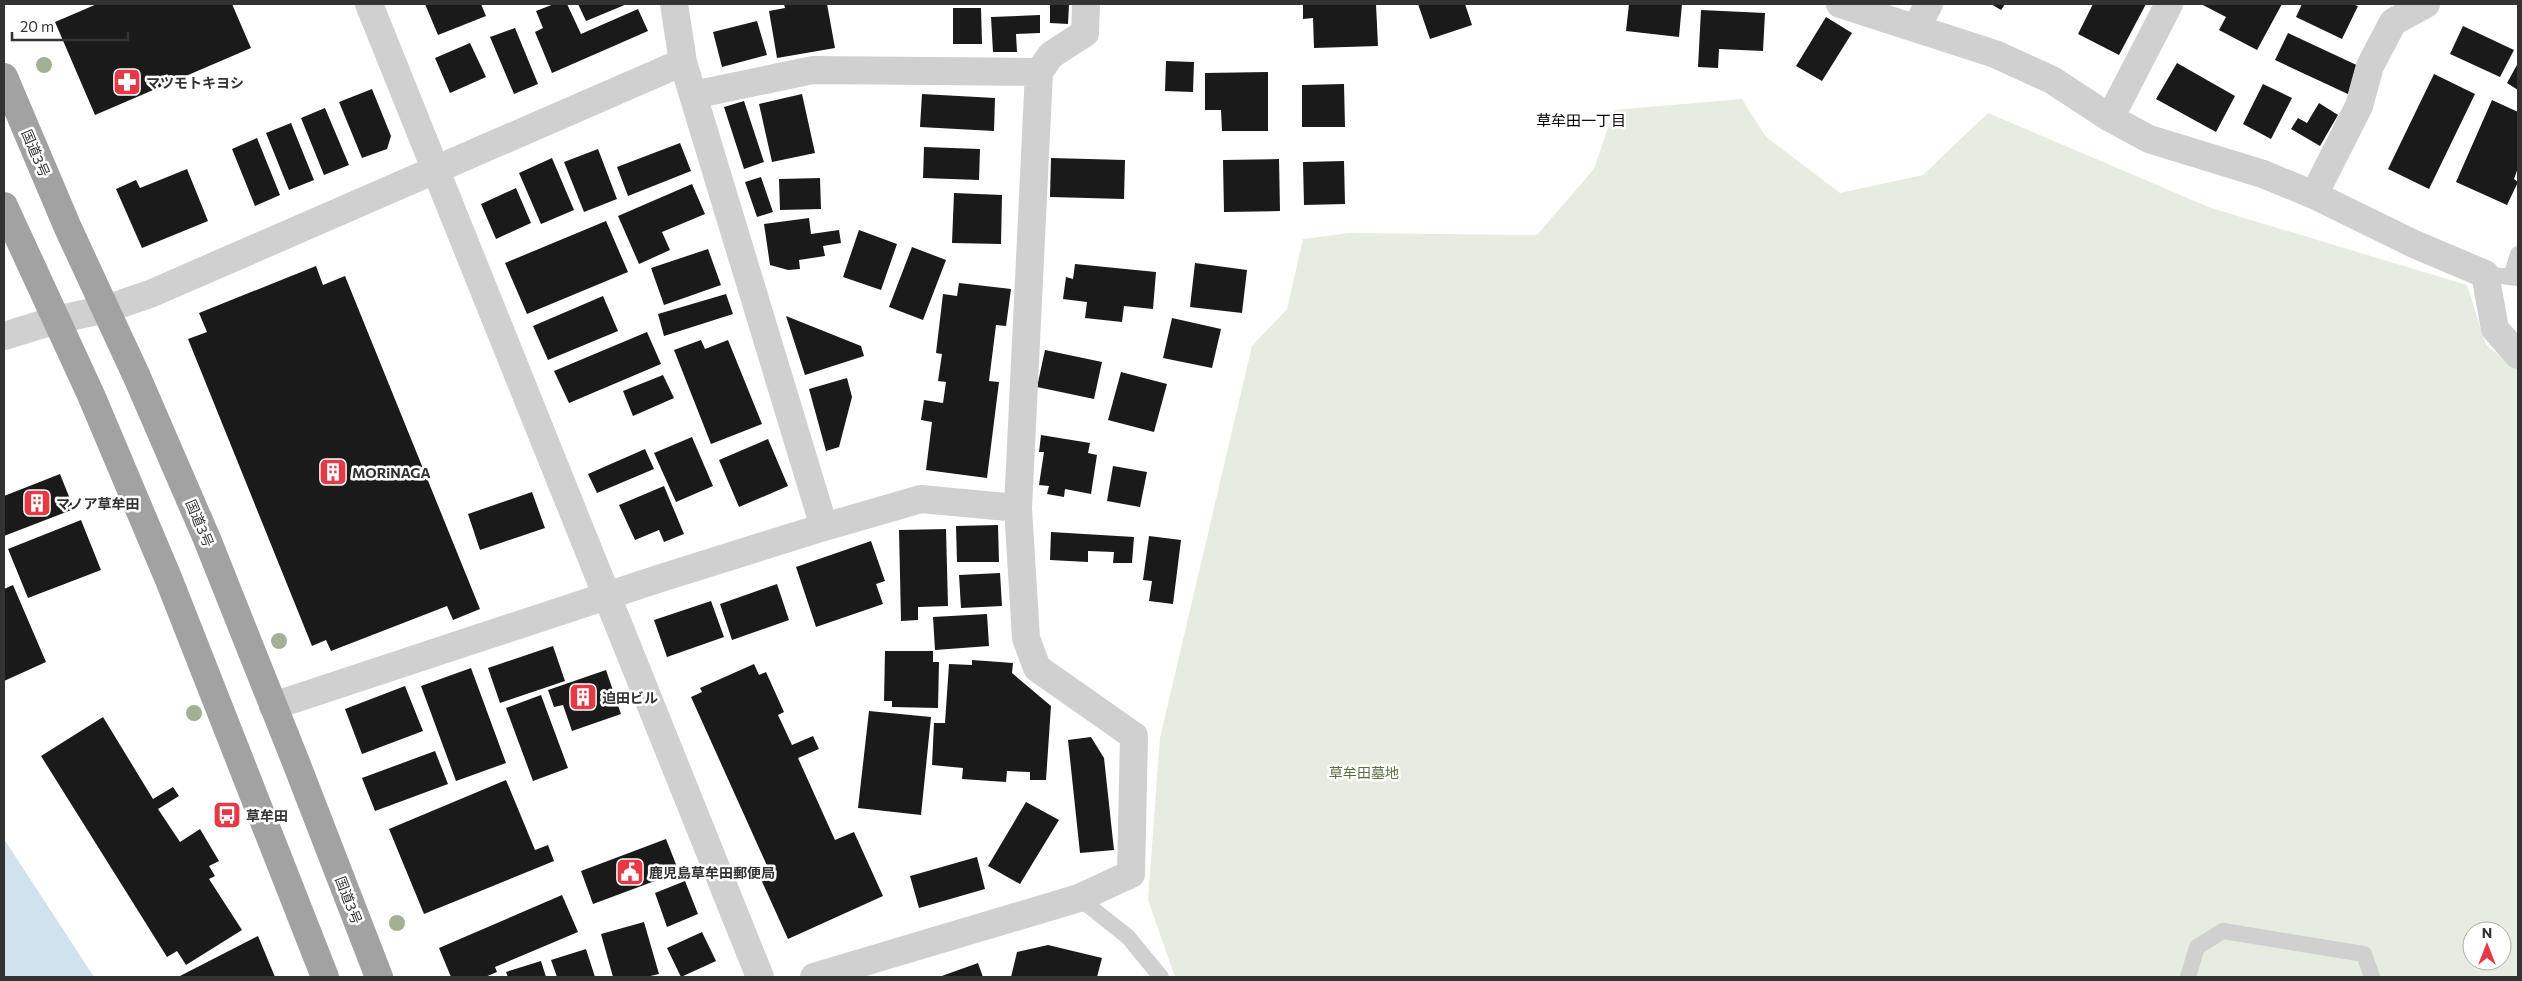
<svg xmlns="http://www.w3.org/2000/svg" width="2522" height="981" font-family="Commissioner,'Noto Sans JP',sans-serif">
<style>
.green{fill:#e6ecdf;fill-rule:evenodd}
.water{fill:#cfe2ee}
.building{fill:#1a1a1a}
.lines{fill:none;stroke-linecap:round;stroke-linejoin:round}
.service{stroke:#d0d0d0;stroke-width:16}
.minor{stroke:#d0d0d0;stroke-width:28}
.tertiary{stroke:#d0d0d0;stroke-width:28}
.trunk{stroke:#a2a2a2;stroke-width:28}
.tree{fill:#a2b095}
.labels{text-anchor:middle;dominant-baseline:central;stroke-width:5;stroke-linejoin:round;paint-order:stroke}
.poi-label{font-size:14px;font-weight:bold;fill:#333;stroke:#fff;text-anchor:start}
.street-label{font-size:14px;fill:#333;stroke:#fff}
.park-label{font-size:14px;fill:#56703f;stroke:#fff}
.neighbourhood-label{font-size:15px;fill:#000;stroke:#fff}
</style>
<rect width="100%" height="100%" fill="#fff"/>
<path class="green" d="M1742 99 1766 137 1840 193 1923 175 1988 113 2211 208 2467 285 2486 345 2518 369V977H1175L1148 900 1160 738 1252 346 1287 309 1303 239 1350 233 1537 235 1594 169 1614 110ZM2472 931H2502V961H2472Z"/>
<path class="water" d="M4 839 94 977H4Z"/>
<path class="building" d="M97 4H232L251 48 95 115 55 22Z
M425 4H481L486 16 438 35Z
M554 4H567L581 34 638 9 648 31 552 73 535 32 543 28 536 11Z
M578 4H627L586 21Z
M784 4H827L835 48 777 58 769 11 785 8Z
M1050 4H1069L1068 24 1050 23Z
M1303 4H1376L1378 46 1314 48 1313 18 1303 19Z
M1418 4H1465L1472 25 1430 39Z
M1629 4H1682L1679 37 1626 31Z
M1991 4H2005L2001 10Z
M2093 4H2146L2119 55 2078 34Z
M2201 4H2282L2257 50 2219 30 2226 17Z
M2302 4H2352L2358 6 2342 39 2296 17Z
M953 8H981L982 44H953Z
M1701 10 1765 13 1763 51 1719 49 1718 68 1698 67Z
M1040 15V33L1016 34 1017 52H993L991 17Z
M1826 17 1852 33 1822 81 1796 66Z
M757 21 767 55 722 67 713 32Z
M2463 26 2514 50 2500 77 2450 54Z
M515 28 538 84 514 94 490 37Z
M2288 33 2363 68 2350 95 2275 60Z
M470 43 486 77 450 93 435 58Z
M1166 61 1194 62 1193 92 1165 91Z
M2177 63 2235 96 2216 132 2156 99Z
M2518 63V90L2507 83Z
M1268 72V131H1222L1221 110H1205V73Z
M2434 74 2475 94 2429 189 2388 169Z
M1344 84 1345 127H1302V85Z
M2263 84 2292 98 2271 139 2243 124Z
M372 89 391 136 387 149 362 158 339 102Z
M802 94 815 153 772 162 759 104Z
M922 94 995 98 994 131 920 127Z
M2492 100 2518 112V168L2514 179 2518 182 2507 205 2456 182Z
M744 101 764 162 744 169 724 107Z
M2319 103 2338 115 2320 146 2291 129 2298 118 2307 123Z
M325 108 349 165 324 175 301 118Z
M291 123 314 180 289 190 266 133Z
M257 138 280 195 255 206 232 149Z
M680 143 691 171 628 196 617 167Z
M924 147 980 149 979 180 923 178Z
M598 149 617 199 584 212 564 162Z
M552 158 574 210 541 224 519 173Z
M1051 158 1125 160 1124 199 1050 197Z
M1279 159 1280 211 1224 212 1223 160Z
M1344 161 1345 204 1304 205 1303 162Z
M187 169 208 221 142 248 116 189 136 180 140 188Z
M761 177 773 212 757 217 745 182Z
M820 178 821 209 780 210 779 179Z
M692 184 705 214 662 232 670 250 639 264 618 216Z
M516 188 531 223 496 239 481 204Z
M954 193 1002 195 1001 244 952 243Z
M809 218 811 234 839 230 841 243 823 246 825 256 799 260 800 269 788 270 770 265 764 224Z
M606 221 628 272 527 314 505 263Z
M859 230 897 244 881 290 843 277Z
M912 247 946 260 923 320 889 307Z
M708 249 721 285 664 305 651 268Z
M1195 263 1247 270 1242 313 1190 307Z
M1075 264 1156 272 1153 309 1124 306 1122 322 1085 318 1087 302 1063 299 1066 277 1073 279Z
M316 266 323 285 345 276 480 609 453 620 447 606 331 651 326 640 312 646 188 339 207 332 199 313Z
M959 283 1011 289 1006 326 996 325 989 381 999 382 987 478 926 470 932 422 921 420 924 400 943 403 946 382 938 381 942 354 936 353 943 294 957 296Z
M726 294 733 314 664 336 658 314Z
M603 296 618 331 548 360 533 326Z
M786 316 861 346 864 356 805 375Z
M1172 318 1221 329 1212 368 1163 358Z
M647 332 661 364 569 403 554 371Z
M701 340 705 349 728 340 762 424 711 444 674 350Z
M1045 350 1102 362 1094 399 1037 387Z
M1121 372 1167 384 1154 432 1108 420Z
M663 375 674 398 633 416 623 391Z
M847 378 852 397 839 447 826 451 809 389Z
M1041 435 1090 443 1088 453 1097 455 1091 494 1065 489 1064 497 1047 494 1049 486 1039 485 1044 452H1039Z
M692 437 713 486 676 502 654 453Z
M768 439 788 486 739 507 719 460Z
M645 449 654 469 597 493 588 474Z
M1113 466 1147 472 1140 507 1107 501Z
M60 474 74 509 4 536V496Z
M664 486 684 534 664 542 659 530 635 540 619 505Z
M532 492 545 528 480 550 468 514Z
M81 520 101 570 28 598 8 549Z
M998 525 999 562H957L956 526Z
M946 529 948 606 918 607V620L901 621 899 530Z
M1051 532 1134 537 1132 563H1113L1114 552 1088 551V562L1050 560Z
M1149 536 1181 540 1173 604 1149 601 1152 581 1143 580Z
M871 541 885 581 876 584 883 604 816 627 796 567Z
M1000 573 1002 606 961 608 959 575Z
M777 584 789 620 732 640 720 604Z
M13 585 46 662 4 681V589Z
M711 601 724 637 667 657 654 620Z
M987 614 989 646 935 650 933 617Z
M553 646 565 681 500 703 488 668Z
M885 651H933V662H939L938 708 892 707V701H884Z
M972 660 1013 663 1012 673 1051 706 1046 780H1030V772L1007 771 1006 782 962 779 963 768 932 765 934 723H945L949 664 972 665Z
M754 664 759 675 766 672 784 712 778 715 792 745 813 736 819 749 798 758 835 840 854 832 883 896 788 939 759 875 769 870 691 697 702 692 700 688Z
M471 668 506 763 456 781 421 686Z
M606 670 621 714 572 731 563 705 554 707 548 690Z
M405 686 423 731 362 754 345 709Z
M541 695 568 768 533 781 506 708Z
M869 711 931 717 921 815 858 808Z
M103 717 153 799 173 787 179 796 158 809 180 842 200 829 219 861 209 866 215 876 209 879 242 930 186 965 177 951 167 957 41 756Z
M1091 737 1104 758 1114 850 1080 853 1068 740Z
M435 751 448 784 375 811 362 778Z
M506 780 535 850 548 845 554 861 424 914 389 829Z
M1026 802 1059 820 1020 884 988 866Z
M666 839 679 872 593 904 581 871Z
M977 857 985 889 919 908 910 876Z
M685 881 698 914 667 927 655 893Z
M562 895 578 932 495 967 497 972 485 977H451L439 948Z
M644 922 659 974 646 977H613L601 934Z
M702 932 716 961 681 977 667 948Z
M258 936 275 977H178Z
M1048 945 1102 958 1097 977H1011L1017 952Z
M586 949 595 977H557L551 960Z
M541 961 546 977H508L506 972Z
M978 963 983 977H939Z"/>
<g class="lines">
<path class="service" d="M2485 274 2518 278
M2511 277 2518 254
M1079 898 1128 937 1161 977
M2188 977 2197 947 2223 931 2364 954 2372 977"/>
<path class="minor" d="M369 4 760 977
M674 4 683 62 824 527
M1840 4 1995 54 2052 80 2110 118 2149 139 2263 174 2314 195 2414 244 2485 274 2495 329 2518 355
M1916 28 1929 4
M693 95 813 70 1039 72
M2110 118 2169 4
M2314 195 2359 106 2370 66 2393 22 2426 4
M56 320 106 309 150 294 683 62
M273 706 661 578 824 527 921 499 1018 508
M814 977 1079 898 1131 874 1134 736 1037 668 1026 638 1018 508 1039 72 1051 55 1085 33 1086 4"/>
<path class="tertiary" d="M4 336 56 320"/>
<path class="trunk" d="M4 77 68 228 137 377 207 539 297 765 379 977
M4 206 91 395 169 580 325 977"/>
</g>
<g class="tree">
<circle cx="44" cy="65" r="8"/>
<circle cx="279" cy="641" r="8"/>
<circle cx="194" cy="713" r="8"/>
<circle cx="397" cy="923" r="8"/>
</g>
<defs>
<symbol id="pharmacy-square" viewBox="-11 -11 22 22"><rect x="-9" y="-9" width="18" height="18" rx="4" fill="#e63946" stroke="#fff"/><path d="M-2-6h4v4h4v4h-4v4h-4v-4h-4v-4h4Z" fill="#fff"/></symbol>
<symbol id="building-square" viewBox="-11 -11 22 22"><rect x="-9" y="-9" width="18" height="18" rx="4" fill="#e63946" stroke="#fff"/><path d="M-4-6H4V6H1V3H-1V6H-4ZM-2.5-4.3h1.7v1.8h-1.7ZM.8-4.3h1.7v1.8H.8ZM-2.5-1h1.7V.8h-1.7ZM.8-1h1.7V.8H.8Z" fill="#fff"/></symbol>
<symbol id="bus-square" viewBox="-11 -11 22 22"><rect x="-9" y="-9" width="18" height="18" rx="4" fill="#e63946" stroke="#fff"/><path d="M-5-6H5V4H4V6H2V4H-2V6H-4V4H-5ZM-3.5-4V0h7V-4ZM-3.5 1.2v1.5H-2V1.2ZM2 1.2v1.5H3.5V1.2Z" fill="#fff"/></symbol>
<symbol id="civic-square" viewBox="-11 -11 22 22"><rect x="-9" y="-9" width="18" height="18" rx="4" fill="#e63946" stroke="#fff"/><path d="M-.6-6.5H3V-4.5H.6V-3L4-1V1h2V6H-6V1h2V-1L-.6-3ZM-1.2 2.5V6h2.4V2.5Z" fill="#fff"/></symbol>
</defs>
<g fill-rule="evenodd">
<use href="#pharmacy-square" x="111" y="66" width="32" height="32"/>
<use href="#building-square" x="317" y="456" width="32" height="32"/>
<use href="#building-square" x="21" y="487" width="32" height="32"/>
<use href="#building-square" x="567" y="681" width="32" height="32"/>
<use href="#bus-square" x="211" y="799" width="32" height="32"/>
<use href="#civic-square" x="614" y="856" width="32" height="32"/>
</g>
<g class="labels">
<g class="poi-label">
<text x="146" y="82">マツモトキヨシ</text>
<text x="352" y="472">MORiNAGA</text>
<text x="56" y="503">マノア草牟田</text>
<text x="602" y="697">迫田ビル</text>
<text x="246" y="815">草牟田</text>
<text x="649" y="872">鹿児島草牟田郵便局</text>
</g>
<g class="street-label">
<text transform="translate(36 153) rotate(67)">国道3号</text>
<text transform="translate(200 523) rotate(67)">国道3号</text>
<text transform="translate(349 900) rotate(69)">国道3号</text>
</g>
<g class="park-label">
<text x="1364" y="772">草牟田墓地</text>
</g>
<g class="neighbourhood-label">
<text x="1581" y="120">草牟田一丁目</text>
</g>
</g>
<rect width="2522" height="981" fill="none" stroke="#333333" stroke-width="10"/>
<g transform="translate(2487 946)"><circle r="24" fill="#ffffff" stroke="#adadad"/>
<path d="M0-4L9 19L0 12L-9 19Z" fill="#e63946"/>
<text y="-8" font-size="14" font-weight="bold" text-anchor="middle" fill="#333333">N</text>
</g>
<path d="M12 32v8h116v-8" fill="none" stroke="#333333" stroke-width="2.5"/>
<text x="20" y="32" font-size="15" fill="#333333" stroke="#ffffff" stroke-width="4" paint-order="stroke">20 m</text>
</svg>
